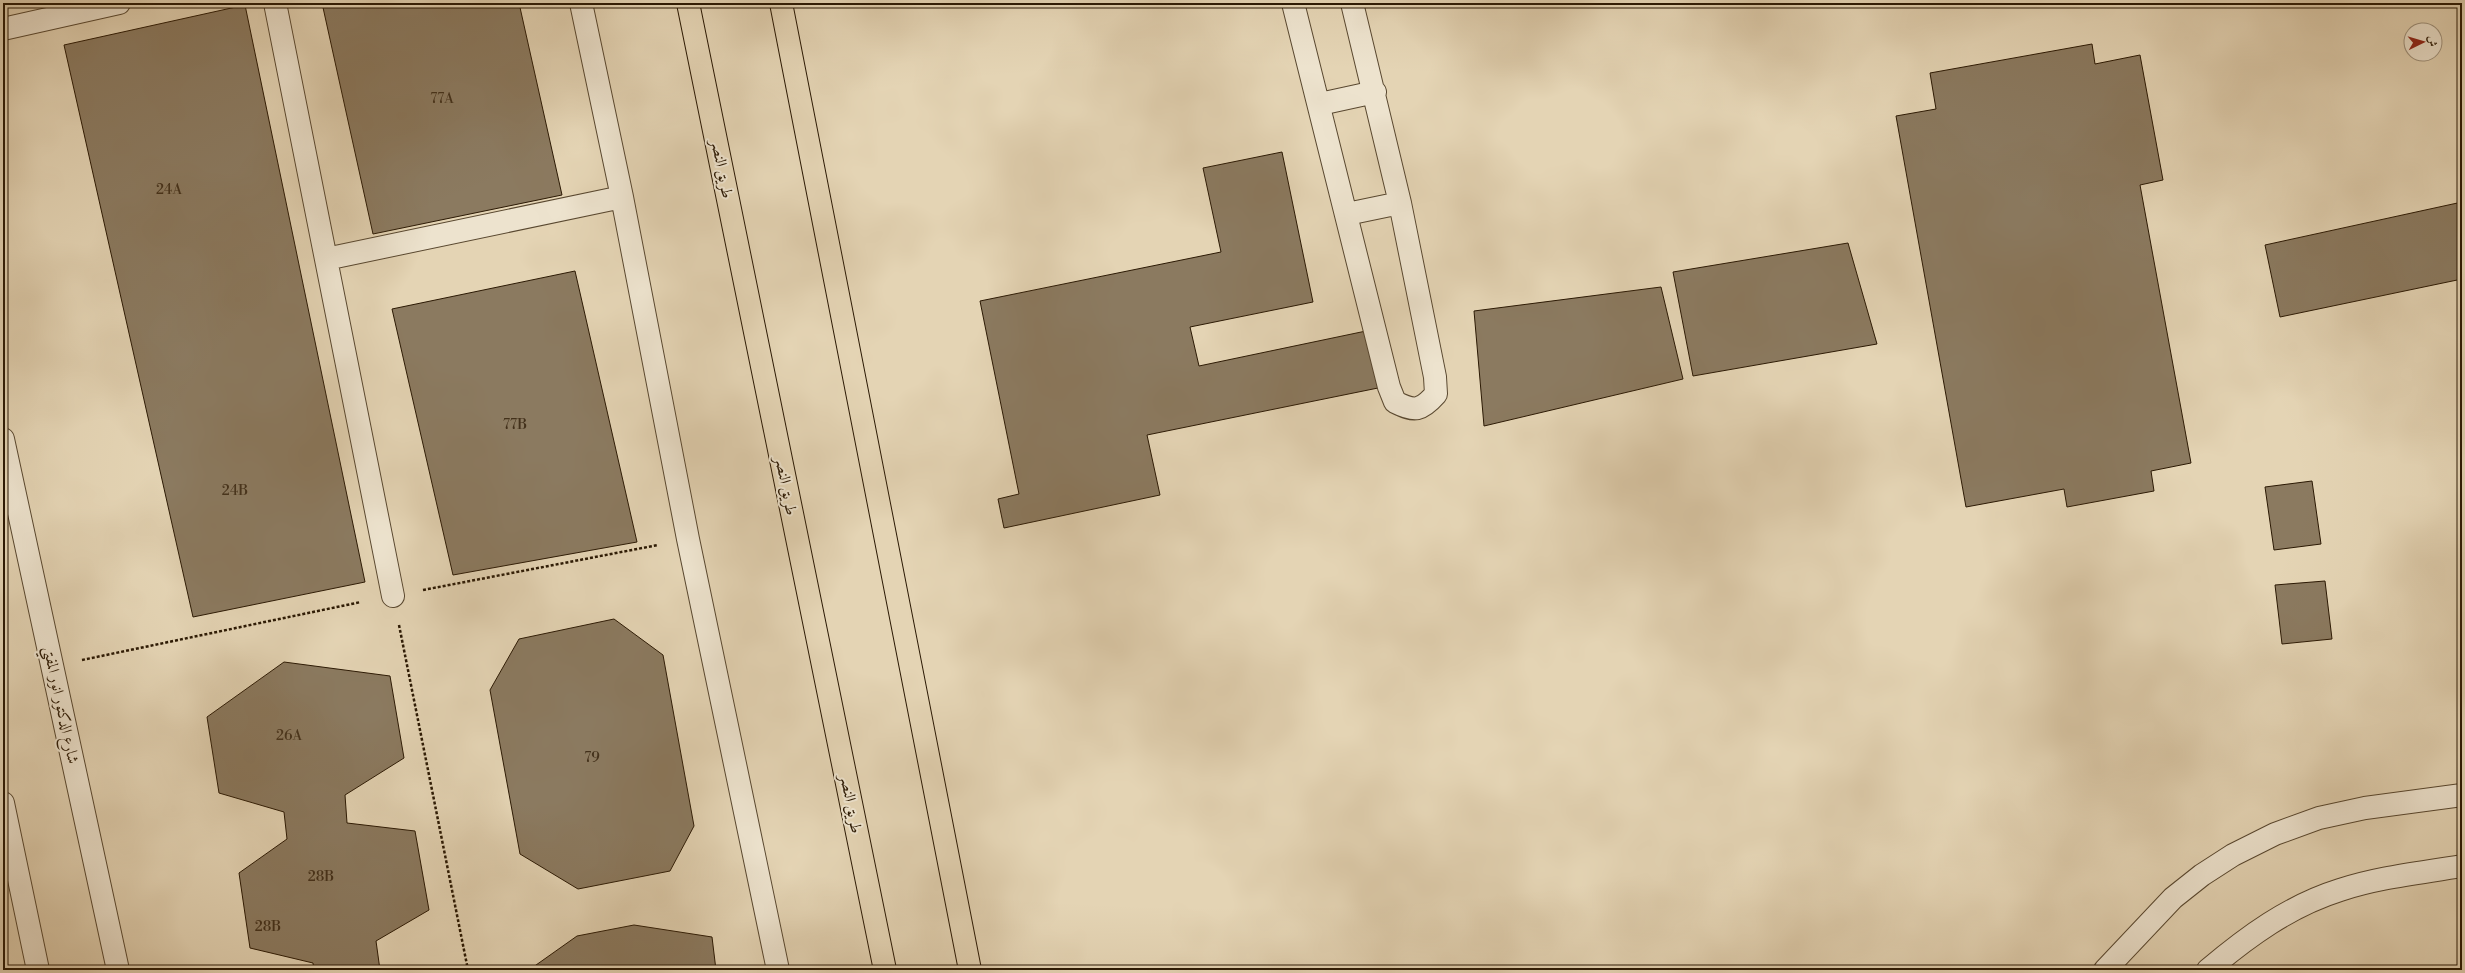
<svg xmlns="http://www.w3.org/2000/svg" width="2465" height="973" font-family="'Libre Bodoni',Amiri,serif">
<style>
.building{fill:#8b7a60;stroke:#2b1904}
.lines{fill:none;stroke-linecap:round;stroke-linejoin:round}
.lane-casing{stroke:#594830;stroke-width:24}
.street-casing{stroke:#594830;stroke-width:24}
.highway-casing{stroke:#2b1904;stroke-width:24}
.path{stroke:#2b1904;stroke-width:2.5;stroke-dasharray:3 2;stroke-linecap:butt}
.lane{stroke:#ede3ce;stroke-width:22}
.street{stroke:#ede3ce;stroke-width:22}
.highway{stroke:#e4d4b4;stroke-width:22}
.labels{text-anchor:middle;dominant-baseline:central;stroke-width:4;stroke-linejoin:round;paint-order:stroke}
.number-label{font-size:14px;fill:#43311b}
.street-label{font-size:16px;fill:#2b1904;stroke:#ede3ce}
</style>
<rect width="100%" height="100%" fill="#e4d4b4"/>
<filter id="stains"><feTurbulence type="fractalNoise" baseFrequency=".005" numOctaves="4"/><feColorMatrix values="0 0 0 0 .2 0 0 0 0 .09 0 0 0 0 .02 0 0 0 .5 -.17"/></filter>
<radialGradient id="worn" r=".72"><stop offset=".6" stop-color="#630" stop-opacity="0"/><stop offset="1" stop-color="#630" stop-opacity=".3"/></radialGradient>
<path class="building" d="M322 3H519L562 195 373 234Z
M245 5 365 582 193 617 64 45Z
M2092 44 2095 64 2140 55 2163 180 2140 185 2191 463 2151 471 2154 491 2067 507 2064 489 1966 507 1896 116 1936 109 1930 73Z
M1282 152 1313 302 1190 327 1199 366 1366 331 1378 388 1147 435 1160 495 1004 528 998 499 1019 494 980 301 1221 252 1203 168Z
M2462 202V279L2280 317 2265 245Z
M1848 243 1877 344 1693 376 1673 272Z
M575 271 637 542 453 575 392 309Z
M1661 287 1683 379 1484 426 1474 311Z
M2312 481 2321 544 2274 550 2265 487Z
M2325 581 2332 639 2282 644 2275 585Z
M614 619 663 655 694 826 670 871 578 889 520 854 490 690 519 639Z
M284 662 390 676 404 758 345 795 347 823 415 831 429 910 376 941 380 970H382H314L313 963 250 948 239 873 287 839 284 812 219 793 207 717Z
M634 925 712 937 716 970H529L577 936Z"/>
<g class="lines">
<defs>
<path id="lane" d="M1293 3 1389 387 1395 402C1415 412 1421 411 1436 394L1435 377 1400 203 1352 3
M1320 104 1375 92
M1347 214 1400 203
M2105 970 2173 898 2202 875 2233 855 2275 834 2319 818 2365 808 2462 795
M2208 970C2247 937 2289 906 2340 890 2379 877 2421 873 2462 866"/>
<path id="street" d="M275 3 393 596
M581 3 622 197 688 539 778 970
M3 29 119 3
M326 259 622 197
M3 439 118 970
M3 803 38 970"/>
<path id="highway" d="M688 3 885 970
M781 3 970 970"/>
</defs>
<use href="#lane" class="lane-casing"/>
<use href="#street" class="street-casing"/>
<use href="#highway" class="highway-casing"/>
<path class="path" d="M423 590 658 545
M399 625 468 970
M82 660 361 602"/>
<use href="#lane" class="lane"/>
<use href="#street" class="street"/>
<use href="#highway" class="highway"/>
</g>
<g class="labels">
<g class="number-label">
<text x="442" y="99">77A</text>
<text x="169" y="190">24A</text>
<text x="515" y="425">77B</text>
<text x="235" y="491">24B</text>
<text x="289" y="736">26A</text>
<text x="592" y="758">79</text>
<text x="321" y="877">28B</text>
<text x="268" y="927">28B</text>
</g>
<g class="street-label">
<text transform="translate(722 169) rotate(79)">طريق النصر</text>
<text transform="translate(786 486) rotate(79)">طريق النصر</text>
<text transform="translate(61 705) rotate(78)">شارع الدكتور انور المفتي</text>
<text transform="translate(851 804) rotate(79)">طريق النصر</text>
</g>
</g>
<rect width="2465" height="973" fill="none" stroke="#e4d4b4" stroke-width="16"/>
<rect x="4" y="4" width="2457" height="965" fill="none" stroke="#2b1904" stroke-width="2"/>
<rect x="8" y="8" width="2449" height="957" fill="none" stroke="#2b1904"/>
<g transform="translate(2423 42) rotate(85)"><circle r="19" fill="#ede3ce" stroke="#9f927d"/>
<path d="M0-3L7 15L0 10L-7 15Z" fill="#8f2418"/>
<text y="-6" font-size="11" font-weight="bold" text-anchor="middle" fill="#2b1904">ش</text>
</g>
<rect width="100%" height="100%" filter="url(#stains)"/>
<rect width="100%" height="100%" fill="url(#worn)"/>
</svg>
